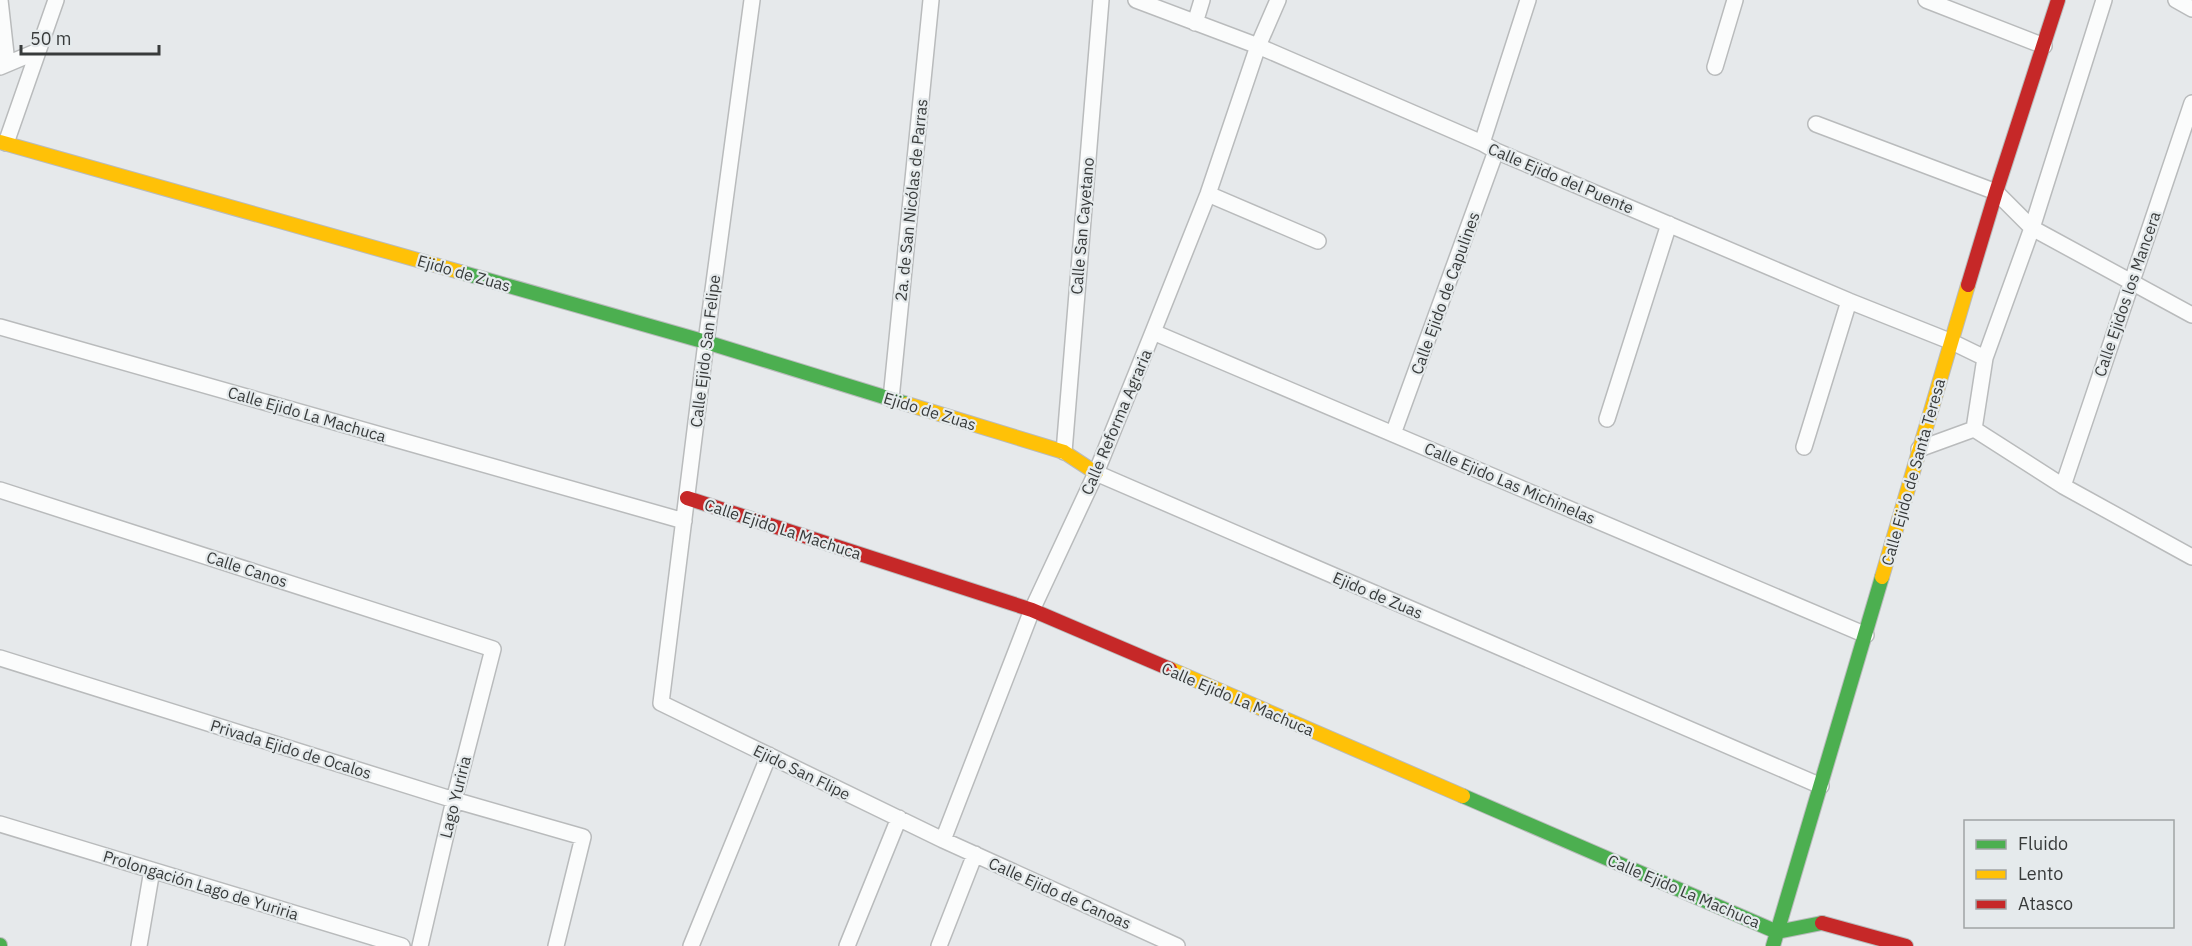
<svg xmlns="http://www.w3.org/2000/svg" width="2192" height="946" font-family="'IBM Plex Sans',sans-serif">
<style>
.lines{fill:none;stroke-linecap:round;stroke-linejoin:round}
.street-casing{stroke:#b9bbbc;stroke-width:18}
.fast-casing{stroke:#b9bbbc;stroke-width:16}
.slow-casing{stroke:#b9bbbc;stroke-width:16}
.jam-casing{stroke:#b9bbbc;stroke-width:16}
.street{stroke:#fbfcfc;stroke-width:15}
.fast{stroke:#4caf50;stroke-width:14}
.slow{stroke:#ffc107;stroke-width:14}
.jam{stroke:#c62828;stroke-width:14}
.labels{text-anchor:middle;dominant-baseline:central;stroke-width:4.5;stroke-linejoin:round;paint-order:stroke}
.street-label{font-size:16px;fill:#383b3b;stroke:#e5eaec}
</style>
<rect width="100%" height="100%" fill="#e6e9eb"/>
<g class="lines">
<defs>
<path id="street" d="M0 0 7 63
M752 0 706 342 661 703 943 840 1177 946
M1136 0 1258 46 1482 143 1496 151 1849 301 1952 342 1985 358
M1926 0 2044 46
M2176 0 2192 9
M1195 23 1202 0
M0 67 38 51
M1715 67 1735 0
M1816 124 1996 192 2032 228 2192 315
M6 143 56 0
M1482 143 1528 0
M1208 194 1318 241
M0 327 684 521
M1153 332 1866 635
M891 399 931 0
M1607 419 1669 224
M1974 429 1985 358 2032 228 2104 0
M1974 429 2063 486 2192 557
M1393 434 1496 151
M1804 447 1849 301
M1919 449 1974 429
M1064 452 1101 0
M1096 473 1821 786
M2063 486 2192 103
M0 490 493 649 454 800 420 946
M0 658 454 800 583 837 556 946
M0 824 402 946
M943 840 1032 610 1096 473 1153 332 1208 194 1258 46 1278 0
M139 946 152 870
M691 946 769 755
M847 946 899 818
M939 946 975 854"/>
<path id="fast" d="M460 272 706 342 907 404
M1463 796 1777 932 1822 923
M0 945V946
M1773 946 1882 577"/>
<path id="slow" d="M0 142 460 272
M907 404 1064 452 1096 473
M1882 577 1968 285
M1170 669 1463 796"/>
<path id="jam" d="M1968 285 1996 192 2058 0
M687 498 1032 610 1170 669
M1822 923 1906 946"/>
</defs>
<use href="#street" class="street-casing"/>
<use href="#fast" class="fast-casing"/>
<use href="#slow" class="slow-casing"/>
<use href="#jam" class="jam-casing"/>
<use href="#street" class="street"/>
<use href="#fast" class="fast"/>
<use href="#slow" class="slow"/>
<use href="#jam" class="jam"/>
</g>
<g class="labels">
<g class="street-label">
<text transform="translate(1561 178) rotate(23)">Calle Ejido del Puente</text>
<text transform="translate(911 200) rotate(-84)">2a. de San Nicólas de Parras</text>
<text transform="translate(1082 226) rotate(-85)">Calle San Cayetano</text>
<text transform="translate(464 273) rotate(16)">Ejido de Zuas</text>
<text transform="translate(1445 293) rotate(-70)">Calle Ejido de Capulines</text>
<text transform="translate(2127 294) rotate(-71)">Calle Ejidos los Mancera</text>
<text transform="translate(705 351) rotate(-83)">Calle Ejido San Felipe</text>
<text transform="translate(930 411) rotate(17)">Ejido de Zuas</text>
<text transform="translate(307 414) rotate(16)">Calle Ejido La Machuca</text>
<text transform="translate(1116 422) rotate(-67)">Calle Reforma Agraria</text>
<text transform="translate(1913 472) rotate(-74)">Calle Ejido de Santa Teresa</text>
<text transform="translate(1510 483) rotate(23)">Calle Ejido Las Michinelas</text>
<text transform="translate(783 529) rotate(18)">Calle Ejido La Machuca</text>
<text transform="translate(247 569) rotate(18)">Calle Canos</text>
<text transform="translate(1378 595) rotate(23)">Ejido de Zuas</text>
<text transform="translate(1238 699) rotate(23)">Calle Ejido La Machuca</text>
<text transform="translate(291 749) rotate(17)">Privada Ejido de Ocalos</text>
<text transform="translate(802 772) rotate(26)">Ejido San Flipe</text>
<text transform="translate(455 797) rotate(-76)">Lago Yuriria</text>
<text transform="translate(201 885) rotate(17)">Prolongación Lago de Yuriria</text>
<text transform="translate(1684 891) rotate(23)">Calle Ejido La Machuca</text>
<text transform="translate(1060 893) rotate(24)">Calle Ejido de Canoas</text>
</g>
</g>
<rect x="1964" y="820" width="210" height="108" fill="#e5eaec" stroke="#a0a4a5" stroke-width="1.5"/>
<rect x="1976" y="840" width="30" height="9" fill="#4caf50" stroke="#a0a4a5" stroke-width="1.5"/>
<text x="2018" y="850" font-size="18" fill="#383b3b">Fluido</text>
<rect x="1976" y="870" width="30" height="9" fill="#ffc107" stroke="#a0a4a5" stroke-width="1.5"/>
<text x="2018" y="880" font-size="18" fill="#383b3b">Lento</text>
<rect x="1976" y="900" width="30" height="9" fill="#c62828" stroke="#a0a4a5" stroke-width="1.5"/>
<text x="2018" y="910" font-size="18" fill="#383b3b">Atasco</text>
<path d="M21 45v9h138v-9" fill="none" stroke="#383b3b" stroke-width="3"/>
<text x="30" y="45" font-size="18" fill="#383b3b" stroke="#e5eaec" stroke-width="4.5" paint-order="stroke">50 m</text>
</svg>
